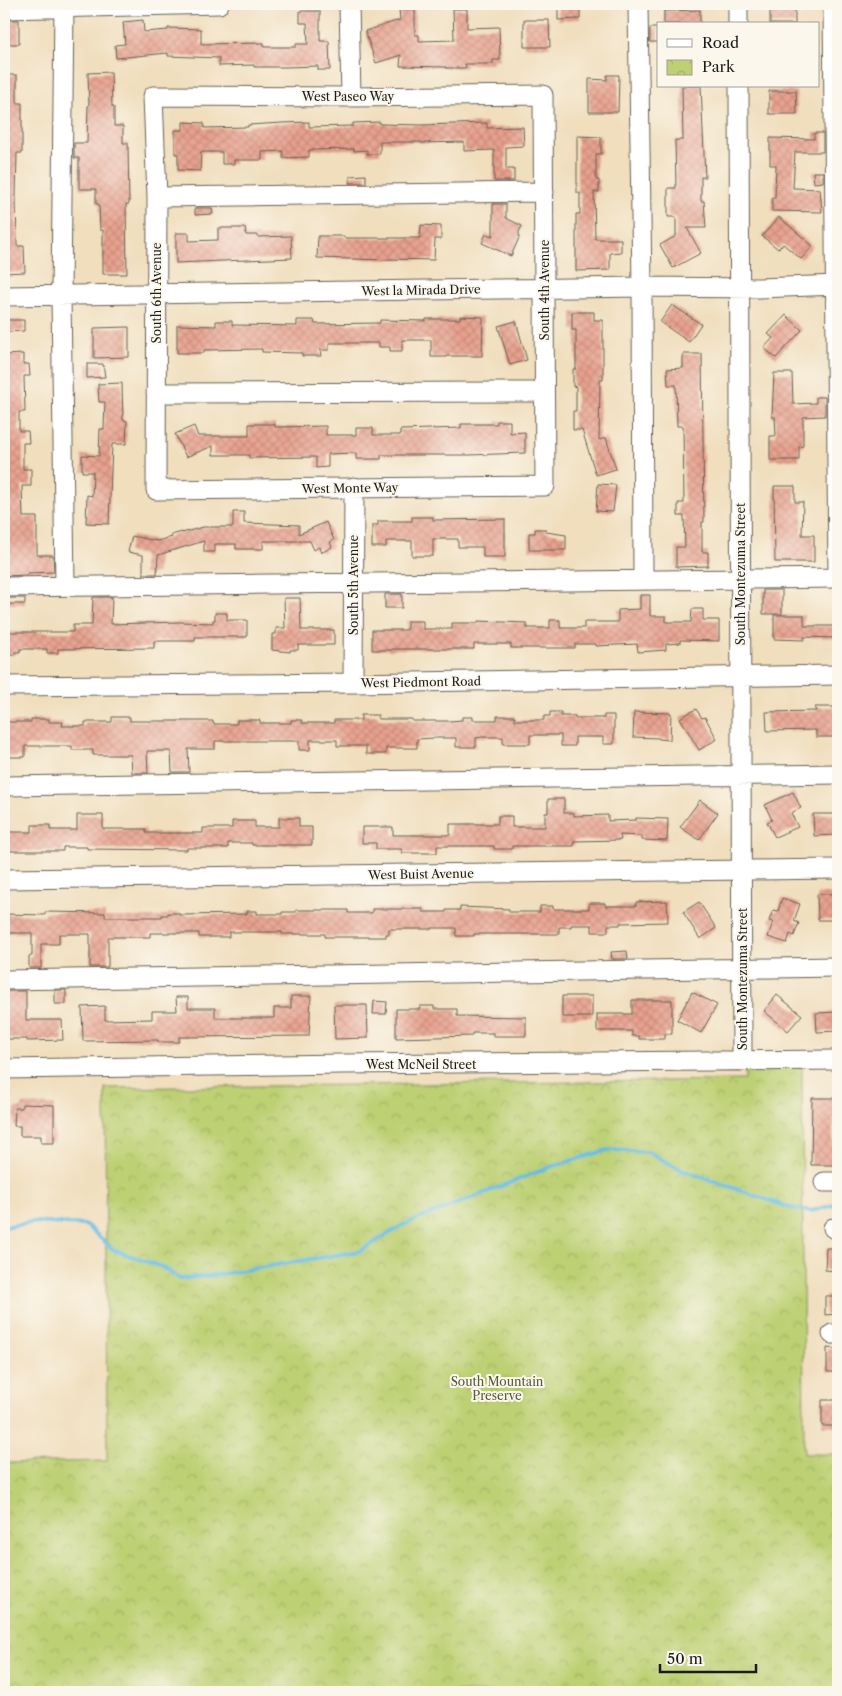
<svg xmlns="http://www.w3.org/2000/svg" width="842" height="1696" font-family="'Libre Caslon Text',serif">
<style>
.park{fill:url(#park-crowns);stroke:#6c7648}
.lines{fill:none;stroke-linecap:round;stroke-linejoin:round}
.stream{stroke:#64bce1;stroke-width:4}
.building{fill:url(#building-cross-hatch)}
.minor-casing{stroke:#666054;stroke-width:21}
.minor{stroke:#fff;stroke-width:19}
.labels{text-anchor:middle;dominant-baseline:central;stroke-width:4;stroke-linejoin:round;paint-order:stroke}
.street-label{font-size:12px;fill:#1c1c1c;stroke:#fbf7ec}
.park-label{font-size:12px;fill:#545b3a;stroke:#fbf7ec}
</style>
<defs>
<pattern id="park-crowns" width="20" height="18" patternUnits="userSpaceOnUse" patternTransform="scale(1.25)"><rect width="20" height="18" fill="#bdd073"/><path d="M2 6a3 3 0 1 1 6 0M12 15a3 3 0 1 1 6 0" fill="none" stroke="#a2b263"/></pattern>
<pattern id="building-cross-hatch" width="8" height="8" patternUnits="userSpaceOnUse" patternTransform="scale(1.25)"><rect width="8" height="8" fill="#e8a18e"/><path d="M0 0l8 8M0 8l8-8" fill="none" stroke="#c68a7a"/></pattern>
</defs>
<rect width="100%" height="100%" fill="#fbf7ec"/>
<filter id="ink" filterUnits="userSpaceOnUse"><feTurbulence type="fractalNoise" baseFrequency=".02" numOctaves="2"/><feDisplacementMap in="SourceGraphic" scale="10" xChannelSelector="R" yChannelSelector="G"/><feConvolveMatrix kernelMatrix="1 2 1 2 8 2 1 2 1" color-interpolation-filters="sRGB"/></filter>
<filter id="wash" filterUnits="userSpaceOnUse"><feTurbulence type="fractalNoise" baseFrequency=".0096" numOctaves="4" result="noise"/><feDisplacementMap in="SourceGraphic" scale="20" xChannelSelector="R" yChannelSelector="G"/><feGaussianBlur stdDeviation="1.12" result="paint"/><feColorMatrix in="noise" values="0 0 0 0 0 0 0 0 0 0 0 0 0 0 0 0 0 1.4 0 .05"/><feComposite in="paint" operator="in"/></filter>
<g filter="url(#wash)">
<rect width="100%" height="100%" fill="#f0debd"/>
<path class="park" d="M745 1065 802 1066 804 1454H838V1692H4V1463L107 1461 105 1088 745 1080Z"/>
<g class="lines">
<path class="stream" d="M4 1227 34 1222 86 1225 114 1250 162 1267 180 1279 216 1275 360 1251 403 1225 550 1167 607 1150 648 1152 682 1170 791 1208 811 1211 838 1204"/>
</g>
<g id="blocks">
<path class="building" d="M558 5H580V19L558 20Z
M770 7H795V24H770Z
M399 9H415V35H419V41L454 40 453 9H467V28L499 27 500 60H493V64H465L466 68H446V67L400 66 401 55 376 63 365 31 400 20Z
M700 10V24H664V11Z
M300 11H320V41H329L330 70H318V66L286 67H254V65L219 66V58L168 56V53L116 58 115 45 125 44 123 22 143 20 144 32 168 30V28L201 29V44L264 43V47H296V44H308L307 23H300Z
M4 20H19V44H4Z
M524 20H549L550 47H524Z
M650 28H658V42H650Z
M111 72 112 107H114V126H123V143H128L129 204H126L127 274H103V230H100L99 204H96V189H79V158H74V143H87L88 106H89L88 73Z
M4 75H17V103H22V153H17L16 196 17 246H24L25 272 4 273Z
M607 75H619L618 112H589V79L607 80Z
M682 86H701L705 177H701V201H704L706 228H687L701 253 673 268 660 245 676 236V217H668V188H676L675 140H683Z
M769 91H796L797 114H769Z
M183 122 204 123V128L248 127V125L282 123 309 122V127L353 126V123L380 122V124L421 125 487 123V128L523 127 524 146 506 147V169H514V181H494V150L464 151V142L421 143V142H380V154H367V150L354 151V149L309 150V157L283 158V151L262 152V160H234V164H222V152H201L200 171 178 170V154H175V130H183Z
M814 133H823V152H795L793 188 820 189 822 212 772 211V198H775L776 165H770V138L814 139Z
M577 136 601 137V154H596V180H599V192H594L595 239H621V252L610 253V270L576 271V214H580V193H577Z
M813 172H823V182L814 183Z
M366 175V183H350V176Z
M493 204H506V218L522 226 519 232V238L511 256 482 243 486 234 493 236Z
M195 208H212L213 214 195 215Z
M779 217 813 246 801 259 783 244 778 249 762 236Z
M421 225 441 226V239H435L434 260 388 259V260L317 258 318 236H344V238H420Z
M218 228H245L246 235H258V237L291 236 292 258 176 263V233H189V241L218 240Z
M672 305 701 324 689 342 660 322Z
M572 312H594V320H603V380H600L599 440 606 438 616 469 596 475 582 430H573V411H576V386L573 387V369H576V330H572Z
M786 315 802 330 776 358 764 348 773 338 768 334Z
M460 316 483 317 482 356H447V357H431V340H402V351H390V347H379V343H329V350H320L321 356H302V353L262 352V349L204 350V353H177V325L216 326V321H232V325L297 326V320H314L315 324 380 323V320L426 321V319H460Z
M4 320H24V331L4 332Z
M516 321 527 360 510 365 498 326Z
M129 327V357L94 358V328Z
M23 354V364H29L30 376H24L25 412H19V431H28L29 443H23V469H31V486H22L23 517H37V555H53L54 572 28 573V575L4 576V355Z
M683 354H702L704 522H702V552H708V566L676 567V547H685L684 516H678V503H684L683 426H677L676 385H668L667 369 683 368Z
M87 364H103L105 377 87 378Z
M774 373H792L793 404 816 403V397H825V416L803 417V446L799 447V460H770V436H776L775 417H772Z
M122 383 123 420 127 421 126 444H112L109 524 86 523 87 495 92 496 93 472H82V455L99 456 100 429H104L105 402H99L98 384Z
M497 421H510V433L525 432V453L469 455H381V459H356V453L328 454V467L316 468V457L249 458V455H213V446L186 457 175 434 194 426 198 436H249V424H275V427L326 426V435H356V428H373V435H400V430L461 428V424H497Z
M598 484 616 485 613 512 596 511Z
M774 486H795V502H803L802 535H814V562H775Z
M233 512H244V523L299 525V534L326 522 334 540 330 542 332 547 321 553 319 547 314 550 310 541H263V549H236V544H215V552H204V541L158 555 157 574H143V555L128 552 132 536 157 541 172 537 171 535 182 532V533L203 527H233Z
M412 517H433V520L505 519V557H483V547H458V539H433V556H412V541H386V547H372V525H378V521H412Z
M535 529H546V532L566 535V550H529V533H535Z
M763 590H782V614H763Z
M385 594H402V608H385Z
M640 595H650V616H666V622H691L692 609H703V620H719V641L680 640V643L666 644V650L638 652 637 644 596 646V644H575V648H511V644H474V649H392V650H372V630H407V621H423V629H452V623H478V621L527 623V628H550V620H560V628H584V622H618V610L640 609Z
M93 597H112L111 624 179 622 213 623V620H215V613H227V620H247V637H195V641H154V648L58 649V653H47V649H20V652H15V655H4V632H73V625H92Z
M5 598H25V604H5Z
M284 598H300L301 630H334V645H298V650H290V652L272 650V634H276V628H285Z
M774 615H804V626H838V638L804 637V640L774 639Z
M815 707H838V737H816V730L767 731 766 712 816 711Z
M696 709 702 718 705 717 717 739 699 750 680 718Z
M550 712H561V716H575V718H604V715H614V744H603V737H575V746H561V735H530V744H503V737H482L476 738V747H456V738H435L417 739V748H386V754H366V746H337V740H310V750H299V741H215V749H188L189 772H172L171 751H147L148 773H132L131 755H93V750H72V746H25V757H7V741H4V722H31V719H49V722H63L62 726H85V722H112V717H130V721H213V724H237V720H260V723H291V720H302V723H334V720H361V715H378V719H412V721H450L462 720V717H473V720H497V716H515V720H544V716H550Z
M634 712 671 713 670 740 659 739V738L633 737Z
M793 792 801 808 791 813 798 827 775 837 767 822 772 820 765 805Z
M548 799H564V813H574V816L608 815V821L636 820V818L668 819 667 841 642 840V836L620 835 621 840 574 841V846H512V849H494V846H437V853H402V849H376V843H362V827H393V835H450V824H498V816H512V827H545V813H548Z
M700 800 718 813 699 840 680 827Z
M813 814H838V835L814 836Z
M77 815H103V829H146V833H203V828H232V821H255V827H279V818H299V827H312V845H252V843H228V848H187V850L87 849V847H63V851H4V832H32V825H50V830H77Z
M817 894H838V920H818Z
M782 898 800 904 794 921 799 923 794 936 790 934 787 943 768 937 773 922 769 921 773 910 778 911Z
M667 901 668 922 620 923V925H608V932H592V925H571V927H559V934H474V936H456V928H432V929H389V934H386V937H325V934H282V932H229V937H199V933H150V937H108V967H90V934H59V944H41V968H29V956H32V933H4V914L45 915V912L105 913V917H162V915H168V913H179V915L247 914V911H257V914H282V912H296V910H348V913H372V909H423V912H446V910H460V907L509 909V912H540V906H553V909H589V903H605V906H636V902Z
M699 902 716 928 700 939 683 912Z
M627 951 628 959H612L611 952Z
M55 990H66V1004H55Z
M4 991H26V1020H62L63 1040 27 1041V1039H4Z
M692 992 717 1005 701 1033 677 1020Z
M777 995 802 1015 788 1031 764 1011Z
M291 996H311L309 1036 179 1037V1042H158V1040L83 1041 82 1007 105 1006V1020L152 1019V1011H177L176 997H188V1008H215V1018H274V1008H291Z
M562 996H592V1017H562Z
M632 1000H672V1034H665V1039H639V1036H632V1031H597V1014H632Z
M374 1001 387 1002 386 1014H373Z
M334 1005H367L368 1038 335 1039Z
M420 1006H434V1009H457V1016L526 1017V1036H493V1033H472V1036L396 1038V1009H420Z
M838 1012V1031L817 1032 816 1013Z
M812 1098H838V1119H834V1127H833V1147H838V1165H811Z
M22 1104 54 1105V1143H41V1136H20V1126H14L15 1108H22Z
M826 1248H838V1271L825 1270Z
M825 1296H838V1314L825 1315Z
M827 1348 838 1349V1372H827Z
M822 1400H838V1426H822Z"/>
</g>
</g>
<g filter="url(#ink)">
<use href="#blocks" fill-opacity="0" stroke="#666054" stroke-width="1"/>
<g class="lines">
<defs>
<path id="minor" d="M64 4 61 295 65 586
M349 4 351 97
M638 4 642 287 643 580
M738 4V24
M833 4 838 578
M4 9 219 4
M739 86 742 1061
M543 95 545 486 156 490 157 197 153 96 351 97Z
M157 197 544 192
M4 296 642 287 759 288 838 285
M156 393 544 392
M4 587 838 578
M353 683 354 487
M4 686 353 683 838 675
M4 786 838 774
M4 879 838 869
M4 980 838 967
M4 1069 342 1064 838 1060
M824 1182H838
M833 1228H838
M832 1334H838"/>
</defs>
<use href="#minor" class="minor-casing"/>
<use href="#minor" class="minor"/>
</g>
</g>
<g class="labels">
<g class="street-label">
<text x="348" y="96">West Paseo Way</text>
<text transform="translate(421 290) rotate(-1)">West la Mirada Drive</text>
<text transform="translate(544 290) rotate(-90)">South 4th Avenue</text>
<text transform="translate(156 293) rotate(-90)">South 6th Avenue</text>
<text transform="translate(350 488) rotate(-1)">West Monte Way</text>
<text transform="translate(740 574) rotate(-90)">South Montezuma Street</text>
<text transform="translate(353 585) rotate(-90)">South 5th Avenue</text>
<text transform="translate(421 682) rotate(-1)">West Piedmont Road</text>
<text transform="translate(421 874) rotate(-1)">West Buist Avenue</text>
<text transform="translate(742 979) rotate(-90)">South Montezuma Street</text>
<text x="421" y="1064">West McNeil Street</text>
</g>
<g class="park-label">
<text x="497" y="1381">South Mountain<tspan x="497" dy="14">Preserve</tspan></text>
</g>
</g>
<rect width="842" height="1696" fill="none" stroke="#fbf7ec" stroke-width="20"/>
<rect x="657" y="22" width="162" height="65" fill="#fbf7ec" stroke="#a29f99"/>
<rect x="667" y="39" width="25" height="8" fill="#ffffff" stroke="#a29f99"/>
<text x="702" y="48" font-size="15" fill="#1c1c1c">Road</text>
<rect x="667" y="60" width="25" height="15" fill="url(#park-crowns)" stroke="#a29f99"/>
<text x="702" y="72" font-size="15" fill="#1c1c1c">Park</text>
<path d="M660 1664v8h96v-8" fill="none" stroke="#1c1c1c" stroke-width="2.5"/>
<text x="667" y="1664" font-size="15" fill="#1c1c1c" stroke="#fbf7ec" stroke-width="4" paint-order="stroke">50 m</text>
</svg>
